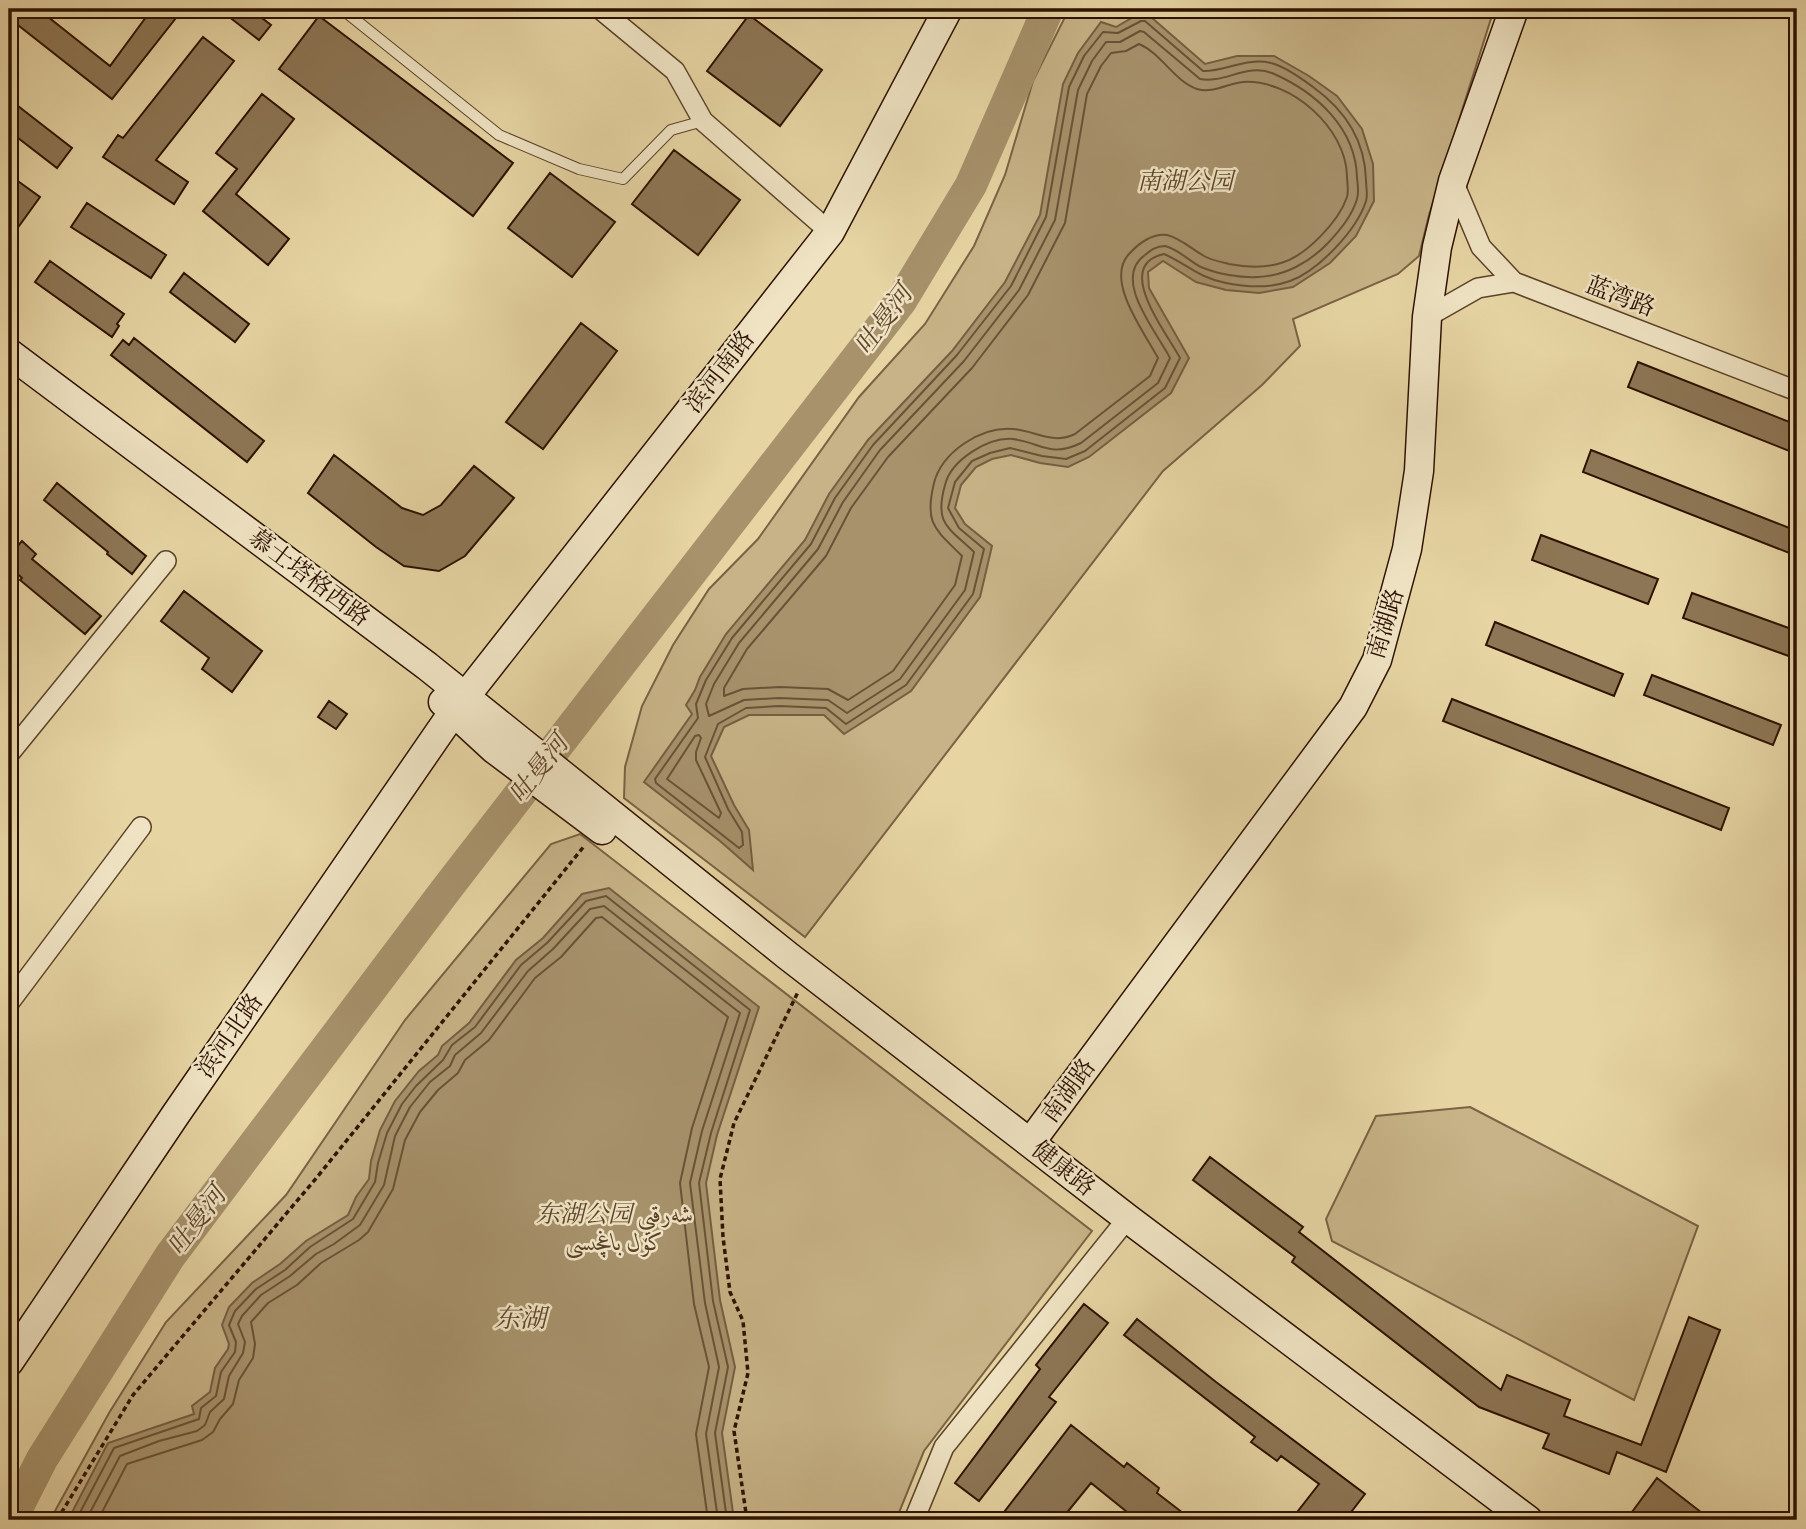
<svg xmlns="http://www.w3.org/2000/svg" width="1806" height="1529" font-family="'Libre Bodoni',Amiri,'Noto Serif SC',serif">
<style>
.green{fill:#c7b387;stroke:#7a6244;stroke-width:2}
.water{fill:#a7926c;stroke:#765e41;stroke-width:2}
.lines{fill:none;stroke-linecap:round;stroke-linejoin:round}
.shore{stroke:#6a5236;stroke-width:2}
.river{stroke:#a7926c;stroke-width:32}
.building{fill:#8d7655;stroke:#2d1100;stroke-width:2}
.lane-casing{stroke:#5b4229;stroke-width:12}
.street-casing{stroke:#5b4229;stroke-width:22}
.secondary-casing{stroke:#2d1100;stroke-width:31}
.path{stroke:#2d1100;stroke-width:3.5;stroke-dasharray:5 3.5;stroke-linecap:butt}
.lane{stroke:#efe3c3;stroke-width:10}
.street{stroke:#efe3c3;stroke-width:19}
.secondary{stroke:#efe3c3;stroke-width:28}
.labels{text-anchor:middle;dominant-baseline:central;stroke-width:5;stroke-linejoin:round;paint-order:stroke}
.park-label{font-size:24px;font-style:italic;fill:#5b4228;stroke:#efe3c3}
.street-label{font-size:24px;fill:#2d1100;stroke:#efe3c3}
.water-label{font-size:26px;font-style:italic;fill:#5e452b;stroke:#efe3c3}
</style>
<rect width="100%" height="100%" fill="#e6d4a3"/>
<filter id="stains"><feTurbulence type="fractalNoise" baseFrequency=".00286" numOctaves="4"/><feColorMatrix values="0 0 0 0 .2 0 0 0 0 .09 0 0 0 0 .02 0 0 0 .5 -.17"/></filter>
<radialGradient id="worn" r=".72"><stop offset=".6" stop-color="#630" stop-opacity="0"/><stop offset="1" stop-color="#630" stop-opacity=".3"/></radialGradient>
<path class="green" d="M1069 9H1494L1429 215 1419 256 1398 274 1293 319 1300 346 1262 385 1163 471 805 937 624 798 625 767 642 706 673 645 709 589 758 539 859 397 925 324 974 246 1005 175 1033 81Z
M580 834 1092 1231 924 1451 896 1520H50L109 1413 166 1322 286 1195 405 1020 551 844Z
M1470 1107 1698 1226 1634 1400 1332 1241 1326 1219 1376 1116Z"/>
<path class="water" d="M1144 11 1205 64 1237 56H1274L1309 76 1337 96 1362 129 1373 164 1374 201 1356 236 1330 263 1293 287 1259 293 1226 290 1196 282 1163 261 1148 272 1149 288 1189 358 1171 393 1089 457 1068 467 1040 463 1011 455 992 459 976 467 961 485 955 508 965 524 992 546 980 597 911 691 844 734 824 715H749L724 727 711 756 734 805 749 830 753 870 720 841 644 782 692 714 686 705 695 690 700 677 726 634 805 540 829 494 868 440 952 351 1005 282 1040 215 1063 84 1078 53 1101 22 1116 27Z
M609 888 759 1007 717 1135 706 1183 720 1300 735 1367 722 1433 734 1520H68L108 1443 194 1414 192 1406 210 1392 215 1368 228 1349 229 1344 222 1325 229 1307 252 1283 280 1264 306 1241 348 1215 356 1197 369 1179 371 1161 380 1130 395 1101 419 1071 438 1055 442 1046 469 1023 516 960 543 938 582 894Z"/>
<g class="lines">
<path class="shore" d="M1141 21H1145L1203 71C1224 72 1246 57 1271 63 1285 66 1302 79 1313 87 1345 110 1365 140 1366 180 1366 187 1368 195 1366 201 1357 230 1318 271 1290 281 1271 288 1246 287 1226 283 1199 278 1187 264 1164 254 1112 265 1167 333 1180 358L1165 388 1085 451 1066 459 1042 456 1010 448 990 453 972 461 955 482 948 508 959 528 984 549 973 594 906 685 846 724 826 708 779 706 746 708 718 724 705 757 728 809 742 832 743 845 739 848 656 783 655 779 698 718 696 704 706 680 732 638 811 544 835 498 873 445 957 355 1011 286 1046 217 1069 87 1084 56 1103 32 1118 33Z
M1140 31 1144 32 1200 79C1223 84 1248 63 1272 73 1316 92 1356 128 1357 178 1358 185 1359 193 1357 199 1352 216 1340 230 1328 243 1310 262 1285 276 1258 277 1241 278 1217 274 1201 267 1189 261 1178 249 1165 246 1156 246 1151 250 1145 255 1111 279 1157 332 1170 358L1158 383 1081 443C1050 458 1042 443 1013 439 988 437 951 460 945 485 934 524 948 527 974 552L965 590 900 679 847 713 828 700 779 698 744 700 709 716 706 704 714 684 739 643 818 549 843 502 880 450 964 361 1019 290 1055 220 1078 90 1092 61 1106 42H1120Z
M1139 44C1161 53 1174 81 1197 89 1213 94 1228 83 1243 82 1291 79 1346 128 1347 176 1347 182 1349 191 1347 197 1339 221 1306 256 1281 263 1265 268 1245 267 1229 264 1221 262 1211 260 1204 256 1192 249 1180 238 1167 235 1153 233 1139 243 1130 253 1103 279 1145 333 1158 358L1150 376 1075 434C1053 445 1036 431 1013 429 981 426 942 452 934 483 924 524 935 529 962 556L955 585 893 671 848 700 828 689 780 687 743 689 724 696V688L747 649 826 556 851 508 888 457 972 368 1028 295 1065 223 1087 94 1101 66 1111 53 1126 51Z
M695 736 699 735 701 738 696 752V760L721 813 719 818 667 779Z
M76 1520 114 1448 199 1419 201 1408 216 1396 221 1372 235 1352 236 1342 229 1325 235 1311 256 1289 285 1270 310 1247 353 1219 375 1182 378 1163 387 1133 402 1104 416 1086 443 1060 452 1045 475 1027 521 965 547 943 586 901 606 896 750 1010 711 1133 699 1183 713 1301 728 1367 715 1433 727 1520
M86 1520 120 1456 159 1441 197 1431 205 1425 210 1412 224 1399 229 1376 243 1353 245 1342 238 1324 242 1316 261 1295 290 1276 316 1254 334 1244 360 1225 384 1185 395 1136 410 1107 430 1082 450 1066 455 1055 481 1033 528 971 553 949 590 909 604 906 740 1013 702 1131 690 1183 705 1303 719 1367 706 1434 718 1520
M98 1520 127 1464 202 1440 213 1432 220 1419 233 1404 239 1380 253 1358 255 1344 251 1322 268 1303 297 1285 321 1263 359 1240 368 1232 393 1189 405 1140 420 1112 438 1090 458 1073 465 1060 489 1040 535 978 561 957 596 918 602 917 728 1017 692 1128 680 1183 694 1304 709 1367 696 1434 708 1520"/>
<path class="river" d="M11 1520 42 1459 170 1256 445 891 901 301 971 185 1048 9"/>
</g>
<path class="building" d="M9 9H38L110 66 152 9H183L112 99 9 18Z
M219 9H250L271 25 259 40Z
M749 15 822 70 780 126 707 71Z
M319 16 513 163 473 216 279 69Z
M203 37 234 61 156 160 188 182 174 204 103 157 118 135 123 138Z
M262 94 294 119 236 194 289 239 268 265 203 211 237 169 216 153Z
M9 99 72 148 57 168 9 131Z
M674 150 740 200 698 255 632 204Z
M550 173 615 222 572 277 508 228Z
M15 179 40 197 9 240V188Z
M87 203 166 255 151 278 71 227Z
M50 261 124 314 117 324 119 326 112 337 35 282Z
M184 273 249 324 235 342 170 292Z
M581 323 617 351 543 449 506 422Z
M134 338 264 441 247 462 111 355 123 340 129 345Z
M1638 362 1797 425V454L1628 387Z
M1591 450 1797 531V556L1583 472Z
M334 455 402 508 423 515 441 505 474 466 514 498 465 556 439 571 404 566 376 547 308 493Z
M57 483 146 556 132 574 107 554 108 552 44 500Z
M1541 535 1658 579 1648 604 1532 560Z
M22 541 36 554 32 559 101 616 85 634 20 580 22 578 9 566V556Z
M184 591 262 651 232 692 202 669 209 658 161 621Z
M1692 593 1797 631V659L1683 618Z
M1495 622 1623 674 1614 696 1486 645Z
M1652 675 1781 725 1773 745 1644 695Z
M1452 699 1729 808 1721 830 1443 721Z
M329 701 347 714 336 729 318 717Z
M1210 1157 1303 1227 1299 1232 1501 1390 1507 1375 1570 1400 1564 1416 1641 1445 1689 1317 1720 1330 1666 1472 1617 1452 1609 1474 1543 1448 1549 1434 1479 1407 1292 1262 1295 1257 1193 1180Z
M1084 1304 1108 1323 1049 1397 1056 1402 979 1501 955 1483 1040 1369 1036 1365Z
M1137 1319 1216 1382 1365 1494 1345 1520H1291L1319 1484 1281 1456 1277 1461 1251 1442 1255 1437 1124 1335Z
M1071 1425 1124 1467 1127 1463 1159 1488 1157 1493 1192 1520H1137L1091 1483 1061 1520H998Z
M1657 1478 1711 1520H1642L1632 1512Z"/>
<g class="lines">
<defs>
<path id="lane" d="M342 9 499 135 579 169 623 179 671 130 703 121"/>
<path id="street" d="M600 9 675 71 703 121 830 232
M1453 181 1481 247 1514 282
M1427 317 1478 288 1514 282 1797 391
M9 754 166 561
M9 1003 141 827
M914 1520 944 1447 1119 1229"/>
<path id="secondary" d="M9 353 427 666 788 956 1127 1218 1528 1520
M443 702 494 749 602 830
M1030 1143 1353 707 1377 660 1407 549 1419 471 1427 317 1437 247 1453 181 1514 9
M9 1362 176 1114 454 711 830 232 948 9"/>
</defs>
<use href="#lane" class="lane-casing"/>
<use href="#street" class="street-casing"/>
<use href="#secondary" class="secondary-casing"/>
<path class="path" d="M57 1520 133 1395 318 1176 585 845
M747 1520 734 1431 748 1373 743 1321 730 1292 723 1237 720 1179 734 1123 798 992"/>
<use href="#lane" class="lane"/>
<use href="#street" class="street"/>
<use href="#secondary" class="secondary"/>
</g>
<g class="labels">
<g class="park-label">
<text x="1185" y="182">南湖公园</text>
<text x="615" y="1215">东湖公园 شەرقىي<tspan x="615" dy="28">كۆل باغچىسى</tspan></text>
</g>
<g class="street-label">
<text transform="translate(1620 297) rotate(21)">蓝湾路</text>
<text transform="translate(720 372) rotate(-52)">滨河南路</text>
<text transform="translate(309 578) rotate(37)">慕士塔格西路</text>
<text transform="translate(1386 624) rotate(-73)">南湖路</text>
<text transform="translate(230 1036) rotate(-55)">滨河北路</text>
<text transform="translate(1069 1091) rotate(-54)">南湖路</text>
<text transform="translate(1063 1169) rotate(38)">健康路</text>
</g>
<g class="water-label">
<text transform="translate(884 320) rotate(-54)">吐曼河</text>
<text transform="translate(539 769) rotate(-52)">吐曼河</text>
<text transform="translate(197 1221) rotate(-53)">吐曼河</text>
<text x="520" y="1319">东湖</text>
</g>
</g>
<rect width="1806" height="1529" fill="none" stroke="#e6d4a3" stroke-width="35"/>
<rect x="10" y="10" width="1785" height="1508" fill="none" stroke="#2d1100" stroke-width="3.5"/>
<rect x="18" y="18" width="1771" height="1494" fill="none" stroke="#2d1100" stroke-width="2"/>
<rect width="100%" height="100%" filter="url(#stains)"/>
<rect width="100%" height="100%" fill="url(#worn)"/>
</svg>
